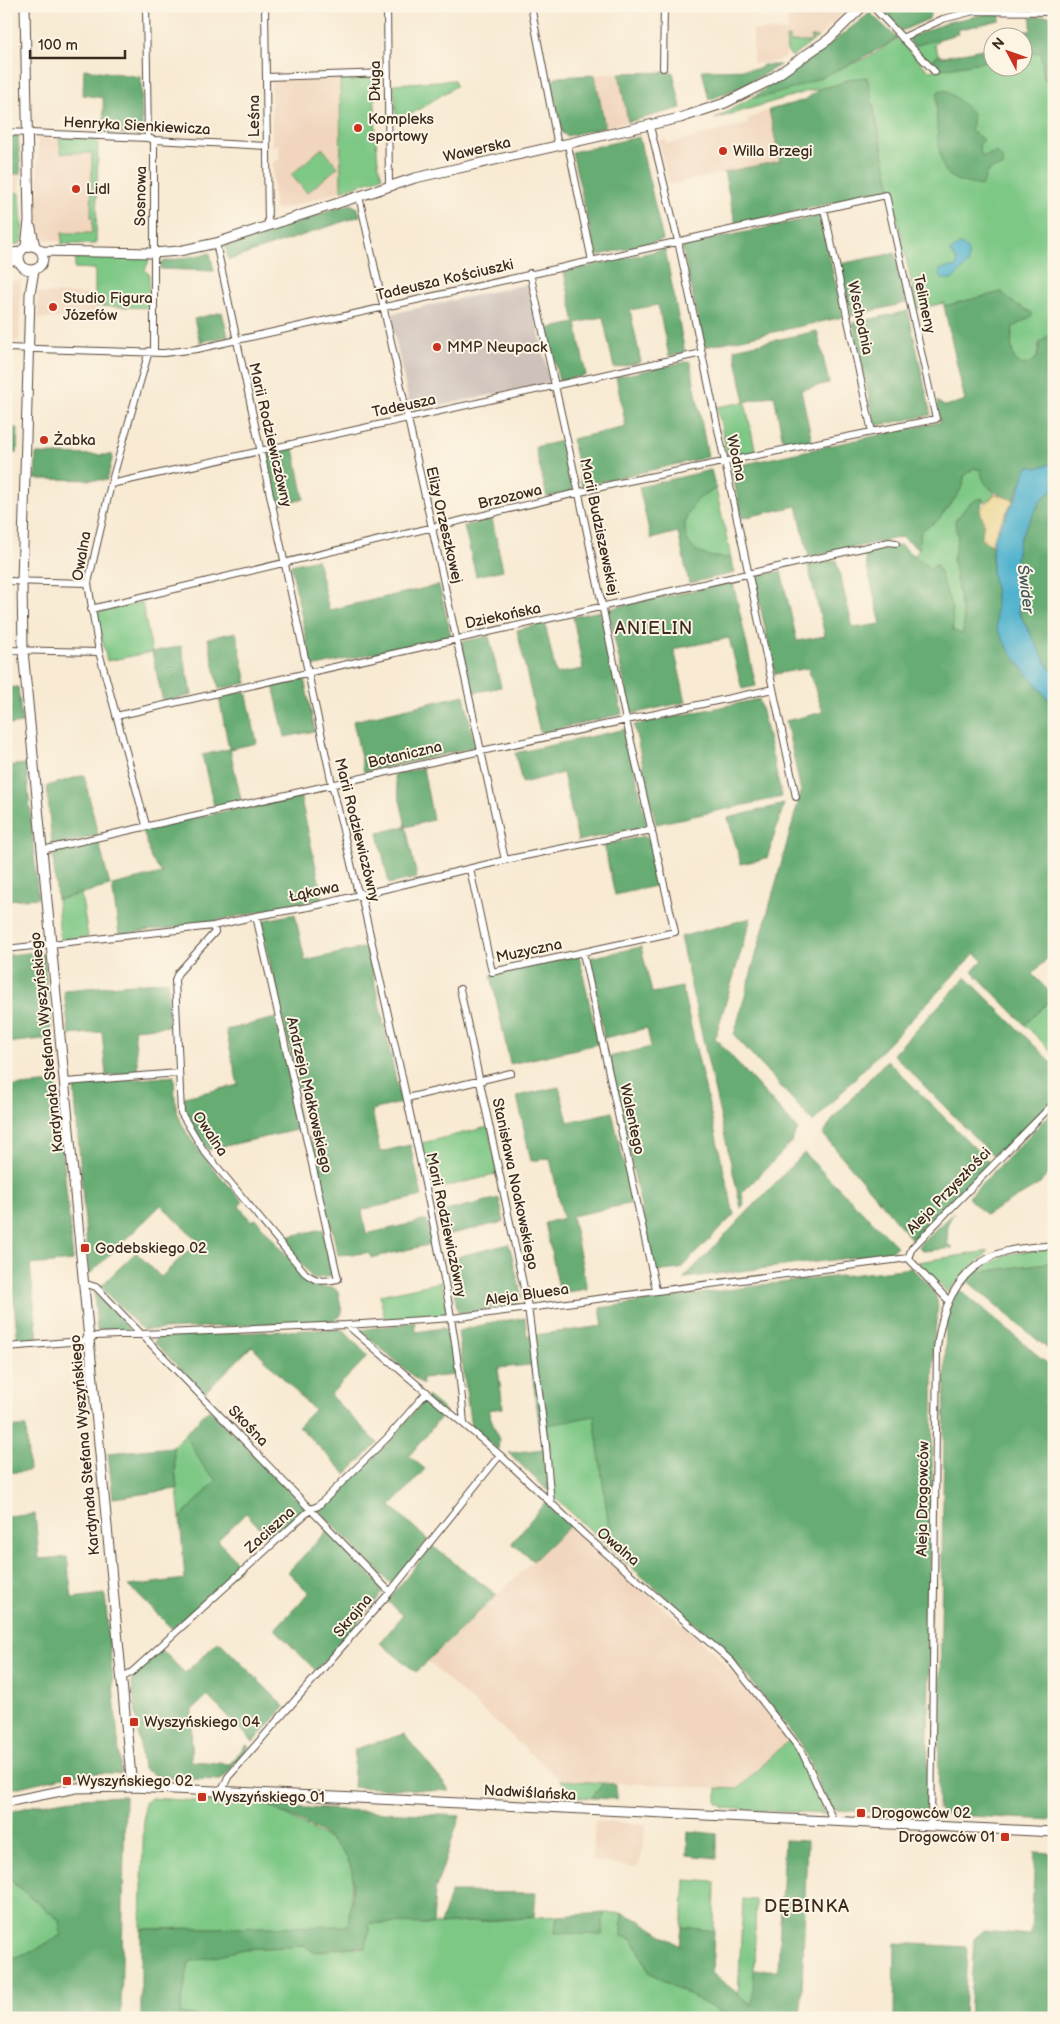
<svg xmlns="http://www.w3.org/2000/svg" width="1060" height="2024" font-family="'Balsamiq Sans',sans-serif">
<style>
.built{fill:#f1d5bd}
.industrial{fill:#cec1ba}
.green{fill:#7ec886;stroke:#5c7952}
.forest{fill:#66ac73;stroke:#506b48}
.sand{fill:#eeda9e;stroke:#94825e}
.water{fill:#4fb2ce;stroke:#456e76}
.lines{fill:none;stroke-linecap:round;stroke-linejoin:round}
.minor-casing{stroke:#574739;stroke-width:8}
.tertiary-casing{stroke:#574739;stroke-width:11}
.secondary-casing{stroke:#574739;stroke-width:11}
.minor{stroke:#fff;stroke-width:6}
.tertiary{stroke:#fff;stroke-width:9}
.secondary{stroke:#fff;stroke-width:9}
.poi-dot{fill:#c8321e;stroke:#fcf5e5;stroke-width:2}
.labels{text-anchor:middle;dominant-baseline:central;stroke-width:4;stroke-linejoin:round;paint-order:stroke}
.street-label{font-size:15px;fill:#3b2a1e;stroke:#fcf5e5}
.poi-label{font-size:15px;fill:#3b2a1e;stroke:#fcf5e5;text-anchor:start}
.water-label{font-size:16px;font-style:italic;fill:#425a5c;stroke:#fcf5e5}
.quarter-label{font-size:18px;letter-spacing:1px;fill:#3b2a1e;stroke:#fcf5e5}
</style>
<rect width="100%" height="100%" fill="#fcf5e5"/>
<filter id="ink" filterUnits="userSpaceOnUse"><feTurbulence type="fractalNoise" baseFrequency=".02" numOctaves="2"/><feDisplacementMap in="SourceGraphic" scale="10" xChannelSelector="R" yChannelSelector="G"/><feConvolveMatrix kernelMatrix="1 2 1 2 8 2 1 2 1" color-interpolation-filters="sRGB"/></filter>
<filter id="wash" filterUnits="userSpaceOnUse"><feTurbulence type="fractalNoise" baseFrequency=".0096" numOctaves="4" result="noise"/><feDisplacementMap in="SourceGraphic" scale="20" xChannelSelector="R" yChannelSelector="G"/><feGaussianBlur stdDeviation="1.12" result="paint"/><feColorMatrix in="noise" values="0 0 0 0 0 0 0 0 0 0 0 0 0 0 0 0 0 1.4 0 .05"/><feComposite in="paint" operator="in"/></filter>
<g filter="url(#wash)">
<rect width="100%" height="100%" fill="#f8ead3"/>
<path class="built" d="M788 6H850L818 37 792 57 787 51 785 57 775 62 753 64V30L787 31Z
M619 73 628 122 605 127 595 75Z
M340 77 341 191 279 210 274 207 273 162 279 159V145L272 146 271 78Z
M769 110 780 161 669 185 659 141 666 139 667 144 748 124V119Z
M6 137 11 138 19 146 22 242H6Z
M38 138 98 140 96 244 43 240 38 234Z
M6 280 21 281 19 339 15 343H6Z
M38 293 95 294V319L38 318Z
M571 1525 714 1653 790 1739 738 1789 560 1780 427 1661Z
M595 1821 646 1824 640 1863 635 1867 592 1861Z"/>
<path class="industrial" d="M528 284 550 381 548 383 415 411 410 408 390 314Z"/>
<path class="green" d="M786 37H789V42H811V37H818L792 57 787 51Z
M897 38 929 71 992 60V68H1022L1023 55 1041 51 1044 78 1054 96V333L1039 343 1037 358C1011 379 1009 345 1013 327L1032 313 1012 302 1002 292 944 306V303L917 309 867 78 849 79 836 85 805 92 715 119 753 97 796 87 873 55Z
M940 38 934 45 939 55 929 62 913 46Z
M340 77H374L376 140 378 161 382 177 341 191Z
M454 80 456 86 413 113 398 119 396 116 394 84Z
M59 137 98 139 96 244H62V233H92L93 218H91L92 153H61Z
M322 148 338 167 307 193 291 175Z
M14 192 20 193 23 238 20 244 6 245V220H11V214H16Z
M146 257 150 259 145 270 149 274 150 308 95 306V269L74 268 76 258Z
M745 402 756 453 728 458 717 407Z
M974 468 981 470 987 484 995 494 984 503 983 499 955 528 958 535 953 560 964 622 963 634 953 631 952 608 937 565 930 568 914 556 919 549 921 531 938 520 956 497 963 486 964 476Z
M716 489 731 558C723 557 712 558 705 555 670 542 685 499 716 489Z
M142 602 152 652 107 661 96 613Z
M81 893 88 937 60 940 57 900Z
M1054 996V1054L1025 1025Z
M488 1127 498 1174 432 1190 422 1143Z
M1054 1248V1262L973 1273 1008 1254Z
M989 1251 947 1292 918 1262Z
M441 1282 449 1315 385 1320 380 1295Z
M594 1415 612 1550 549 1492 543 1449 550 1448 547 1425Z
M185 1434 218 1480 180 1518 173 1447Z
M790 1739 825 1814 723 1808 722 1804H717V1788L738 1789Z
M560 1780 603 1783 592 1798 578 1797Z
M151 1798 270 1806 330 1840 347 1857 353 1873 348 1926 141 1929 144 1803Z
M6 1864 14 1884 60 1920 61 1935 33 1951 9 1960H6Z
M685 1880 715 1882 714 1931 682 1927Z
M743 1899 756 1900 753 2005 738 1995Z
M604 1913H622L621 1936 633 1939 650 1973 731 2018H262V2016L246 2013 245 2018H197V2016L180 2013 189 1962 244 1949 305 1946 365 1948 370 1923 440 1924 557 1916 555 1932 602 1935Z"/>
<path class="forest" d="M912 6V10L931 9 929 19 901 31 878 7Z
M870 13 897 38C874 54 779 101 753 97L813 57Z
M986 14H1000V20L957 30 958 34 913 46 909 40 911 37 948 22Z
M1054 15V96L1044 78 1041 52 1023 55 1022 31H1031V17Z
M992 47V60L936 70 929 62 939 55 943 57Z
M763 65H780L745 85 709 100 702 70 759 69Z
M84 69 141 77 142 135 104 133 103 98 83 95Z
M673 72 681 108 628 122 619 73Z
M595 75 605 127 567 136 562 133 552 82 556 77Z
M867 77 891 190 736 225 724 172 780 161 769 110 805 100 819 89 836 85 849 79Z
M941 90 948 91 973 113 971 131 984 140 979 145 982 157 996 152 1003 159V167C981 169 989 175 981 186 970 184 953 182 946 172 937 159 935 107 938 92Z
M6 135H18L21 174H7Z
M639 137 663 240 596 256 572 152Z
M350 204 358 208 360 216 229 260 225 246Z
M820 216 843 317 704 347 682 246Z
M665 249 685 353 669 356 658 305 630 310 641 362 614 368 603 317 576 323 586 375 559 381 547 329 575 323 564 272Z
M210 253 214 271 160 269 161 262Z
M895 253 906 303 851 316 840 264Z
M1002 292 1012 302 1032 313V316L1013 327C1009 345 1011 379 1037 358 1041 342 1037 341 1054 333V463L1037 468 1021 483 1014 500C999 495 982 488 981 470L974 468 964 476 963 486 956 497 938 520 921 531 919 549 902 537 809 557 797 506 742 518 731 467 940 422 937 401 944 406 965 401 944 306Z
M908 311 931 415 875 426 853 323Z
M222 312 228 336 200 342 194 319Z
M817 331 829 383 801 390 812 441 784 446 774 395 745 402 734 349Z
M690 361 708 457 582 486 572 439 626 427 616 377Z
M6 428H18L17 453H6Z
M562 441 573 491 547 497 535 447Z
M294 448 304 499 278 505 267 457 269 454Z
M36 454 113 455 107 480 35 479Z
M711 470 716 489C685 499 670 542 705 555 712 558 723 557 731 558L735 573 689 583 678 532 651 539 639 487Z
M1054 488V672L1049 668 1019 613 1018 592 1014 574 1018 544 1023 532 1041 500Z
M979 498 983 499 980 510 984 523 981 539 992 545V571L996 594 997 629 1019 664 1054 706V952L1032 974 1054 996 1025 1025 972 971 983 960 975 953 813 1122 734 1035 801 792 786 721 823 712 808 668 775 674 754 577 781 571 797 641 825 636 808 565 836 560 853 628 881 624 864 554 900 545 930 568 937 565 952 608 953 631 963 634 964 622 953 560 958 536 955 521 968 505Z
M492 519 503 570 476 576 464 526Z
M317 559 329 610 439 585 451 636 312 667 291 565Z
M733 582 756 686 742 689 729 638 674 649 686 702 631 714 608 609Z
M600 611 622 714 540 733 517 630 545 623 556 674 583 669 573 617Z
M236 632 247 683 219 689 208 638Z
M489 636 501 687 472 693 461 642Z
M181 646 192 695 163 702 152 652Z
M304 678 315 731 285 737 273 685Z
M18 687 22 723 6 725V688Z
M246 691 257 743 230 749 241 800 214 806 202 755 229 749 219 697Z
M464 695 475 747 364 772 353 721Z
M759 699 782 797 656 824 634 725Z
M626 729 647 826 578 841 563 773 522 783 515 753Z
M26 764 38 898 6 900V766Z
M423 768 433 820 406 827 417 878 389 884 378 833 406 826 394 775Z
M84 775 98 835 52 846 47 786Z
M300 795 323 899 190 926 119 934 112 885 162 873 151 859 144 833 138 830Z
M784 804 767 858 741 864 728 818Z
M644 836 649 840 659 885 615 895 604 845Z
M98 839 110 886 57 900 53 857 59 849Z
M295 914 305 961 367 947 401 1103 372 1110 380 1152 410 1145 422 1196 362 1210 366 1234 427 1220 432 1244 371 1258 370 1253 338 1255 260 921Z
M751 918 715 1038 798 1130 790 1144 742 1193 744 1204 741 1208 680 937Z
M641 947 652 993 682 987 734 1215 680 1269 655 1272 609 1057 651 1047 647 1028 604 1038 589 958Z
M39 952 44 956 52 1038 6 1043V955Z
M579 955 598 1044 510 1064 491 975Z
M966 977 1054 1065V1099L995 1158 893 1054Z
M168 981V1026L134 1029 138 1072 106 1076 102 1032 69 1035 64 990Z
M276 1018 301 1129 208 1150C197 1134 184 1118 184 1097L238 1085 226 1030Z
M887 1060 990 1163 913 1241 823 1134 835 1116Z
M174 1076C175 1087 174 1100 177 1111 186 1142 222 1177 243 1202L239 1206 251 1221 256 1219 305 1277 319 1283 323 1288 332 1287 338 1291 342 1313 335 1321 143 1330 100 1287 136 1252 161 1277 198 1241 161 1205 89 1275 74 1085Z
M56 1083 73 1261 30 1265 38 1341 18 1342 8 1245H6V1087Z
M559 1087 568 1122 612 1112 633 1203 572 1216 587 1289 560 1293 545 1223 563 1218 550 1158 531 1161 517 1096Z
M1054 1110V1169L1037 1186 986 1215 968 1198Z
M804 1153 897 1246 890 1253 684 1278Z
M499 1198 504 1222 442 1236 437 1213Z
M954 1212 948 1223 947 1244 953 1248 923 1251 918 1246Z
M323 1229 333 1271 330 1276 313 1279 281 1238Z
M509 1244 522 1298 518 1299V1305L458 1313 448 1259Z
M1054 1262V1354L966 1280 973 1273Z
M912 1268C944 1301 939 1296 934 1339L927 1808 923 1814 830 1810 801 1744 738 1665 714 1640 612 1550 594 1416 547 1425 550 1448 543 1450 549 1492 509 1453 543 1449 531 1365 498 1368 503 1408 488 1410 499 1440 498 1450 471 1428 458 1331 493 1322 525 1318 527 1336 603 1326 600 1308 769 1284Z
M959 1289 1054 1369V1820L948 1815 938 1810 946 1314Z
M94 1291 131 1330H97Z
M415 1322 416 1332 443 1328 449 1332 456 1375 422 1378 423 1385 360 1330Z
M332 1329 343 1330 368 1356 330 1395 378 1443 346 1474 298 1426 314 1410 252 1346 204 1393 154 1342 159 1336Z
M427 1396 446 1411 409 1456 425 1469 391 1506 428 1540 391 1584 318 1510 390 1441Z
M209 1409 306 1508 271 1540 246 1513 218 1540 241 1567 172 1629 129 1586 185 1579 180 1518 217 1480 206 1471 185 1434Z
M6 1424 7 1427H26L29 1471 6 1473Z
M173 1447 177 1489 113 1498 108 1453Z
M546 1501 571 1525 533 1561 512 1543Z
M35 1514 39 1559 67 1557 72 1598 105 1594 121 1774C84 1769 43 1782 6 1790V1517Z
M327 1531 382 1587V1594L316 1671 275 1629 309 1593 288 1572Z
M432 1546 497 1595 416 1672 380 1643 403 1615 387 1601Z
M219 1641 285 1707 253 1742 207 1696 192 1710 191 1761 230 1764 246 1745 249 1747 221 1780 161 1778 143 1769 131 1677 161 1649 185 1673Z
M404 1734 450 1791 353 1787 355 1749Z
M603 1783 616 1784V1799L592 1798Z
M125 1796 121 2018H6V1960L33 1951 61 1935 59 1920 14 1883 6 1864V1813C51 1800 79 1797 125 1796Z
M270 1806 460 1816 435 1890 433 1924 370 1923 366 1948 358 1946 314 1952 305 1946 244 1949 189 1962 180 2013 197 2016V2018H141V1929L348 1926C350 1911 355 1885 352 1871 345 1837 297 1821 270 1806Z
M688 1831 717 1834V1858L687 1855Z
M784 1840 807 1841 801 2018H731L650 1973 633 1939 621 1936 622 1913 639 1920 680 1946 682 1927 714 1931 712 1973 752 2005 754 1970H778Z
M1035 1852 1054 1853V2018H969L974 1939 983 1931 1031 1935Z
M451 1892 536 1893 534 1917 440 1924Z
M604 1913 602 1935 555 1933 557 1916Z
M895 1943 967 1947 964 2018H894Z"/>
<path class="sand" d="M995 494 1014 500 999 525 992 545 981 539 984 523 980 510Z"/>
<path class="water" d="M960 244C969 247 969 256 968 264L952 280 942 279 939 274 940 269 957 267V261L950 252Z
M1054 463V488L1041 500 1023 532 1018 544 1014 574 1018 592 1019 613 1049 668 1054 672V706L1010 652 997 629 996 619V594L992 571 993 539 1018 494 1025 471 1029 466 1037 468Z"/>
</g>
<g filter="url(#ink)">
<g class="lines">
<defs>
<path id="minor" d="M146 6 148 138
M265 6 268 226
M387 6 389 186
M531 6 558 146
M872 6 935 72
M902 38 943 19 974 11 1054 12
M663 68 664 6
M266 77 388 73
M650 126 678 241 796 797
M6 132 148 138 154 140 266 146
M568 145 592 261
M359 196 505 860
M824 209 872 432
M216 243 332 784 357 889 361 895C384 997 408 1100 429 1203 444 1276 459 1349 464 1424
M6 348 164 353 197 349 886 195 936 419 614 484 91 609
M154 352V140
M111 484 702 353
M6 581 88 583
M6 650 99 652
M116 716 889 542 896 543
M146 825 99 652 88 583 111 484 149 351
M42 850 481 751 773 689
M470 869 492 972 675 932 626 720 579 494 530 273
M213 926 215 932 178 973 175 980 181 1113 204 1151 305 1273C316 1282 324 1282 338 1279L256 916
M6 949 213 926 256 916 314 906 505 860 652 830
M583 953 656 1290
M460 989 528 1307 546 1446 551 1504
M66 1082 178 1073
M407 1098 511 1073
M83 1283 96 1287 390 1592
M948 1300 908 1258 912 1248 1054 1103
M347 1325 500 1455 586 1536 731 1661 802 1752 833 1820
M6 1347 82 1341 96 1336 347 1325 452 1318 908 1258
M121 1678 132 1672 311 1509 318 1506 388 1437 427 1392
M222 1791 228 1777 390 1592 500 1455
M931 1825 937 1348C942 1303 960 1264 1007 1251 1022 1247 1039 1247 1054 1245"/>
<path id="tertiary" d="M25 6 29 221 26 247
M31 228 35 247
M6 254 20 252
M6 259 20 262"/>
<path id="secondary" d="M19 258a12 12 0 1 1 24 0a12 12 0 1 1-24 0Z
M41 251 153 253 179 251 216 243 415 178 680 118 725 103 767 82 829 39 863 6
M34 270 30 294 22 582 23 651 132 1787
M6 1802 76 1788 132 1787 1054 1832"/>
</defs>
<use href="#minor" class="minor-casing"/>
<use href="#tertiary" class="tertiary-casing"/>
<use href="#secondary" class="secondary-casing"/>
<use href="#minor" class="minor"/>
<use href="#tertiary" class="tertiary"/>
<use href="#secondary" class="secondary"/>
</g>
</g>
<g class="poi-dot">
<circle cx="358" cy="128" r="5"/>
<circle cx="723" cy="151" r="5"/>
<circle cx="76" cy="189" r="5"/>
<circle cx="53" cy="307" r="5"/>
<circle cx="437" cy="347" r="5"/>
<circle cx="44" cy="440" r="5"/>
<rect x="80" y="1243" width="10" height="10" rx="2.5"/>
<rect x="129" y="1717" width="10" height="10" rx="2.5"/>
<rect x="62" y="1776" width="10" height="10" rx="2.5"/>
<rect x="197" y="1792" width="10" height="10" rx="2.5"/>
<rect x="856" y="1808" width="10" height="10" rx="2.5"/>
<rect x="1000" y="1832" width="10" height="10" rx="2.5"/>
</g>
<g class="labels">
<g class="street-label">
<text transform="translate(375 81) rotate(-90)">Długa</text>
<text transform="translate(254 116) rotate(-90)">Leśna</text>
<text transform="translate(137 126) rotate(3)">Henryka Sienkiewicza</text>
<text transform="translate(477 150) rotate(-13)">Wawerska</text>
<text transform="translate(141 196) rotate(-89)">Sosnowa</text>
<text transform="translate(445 280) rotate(-13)">Tadeusza Kościuszki</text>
<text transform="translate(924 304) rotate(78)">Telimeny</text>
<text transform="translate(860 318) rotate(78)">Wschodnia</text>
<text transform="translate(404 406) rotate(-12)">Tadeusza</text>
<text transform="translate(270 435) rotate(77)">Marii Rodziewiczówny</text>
<text transform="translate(736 458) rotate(78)">Wodna</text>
<text transform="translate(510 497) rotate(-13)">Brzozowa</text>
<text transform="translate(444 525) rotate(77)">Elizy Orzeszkowej</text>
<text transform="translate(599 527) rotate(78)">Marii Budziszewskiej</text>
<text transform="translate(82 556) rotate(-80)">Owalna</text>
<text transform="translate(503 616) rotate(-12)">Dziekońska</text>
<text transform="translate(405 755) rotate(-13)">Botaniczna</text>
<text transform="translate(357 830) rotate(76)">Marii Rodziewiczówny</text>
<text transform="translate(314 892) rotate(-12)">Łąkowa</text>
<text transform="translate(529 951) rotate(-12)">Muzyczna</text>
<text transform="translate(47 1042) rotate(-96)">Kardynała Stefana Wyszyńskiego</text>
<text transform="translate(309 1095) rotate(77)">Andrzeja Małkowskiego</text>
<text transform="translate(632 1119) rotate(78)">Walentego</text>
<text transform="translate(210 1134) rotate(56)">Owalna</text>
<text transform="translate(515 1184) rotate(78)">Stanisława Noakowskiego</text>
<text transform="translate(949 1191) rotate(-46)">Aleja Przyszłości</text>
<text transform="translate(446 1225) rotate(78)">Marii Rodziewiczówny</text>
<text transform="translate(527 1295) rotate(-8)">Aleja Bluesa</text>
<text transform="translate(248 1426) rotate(46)">Skośna</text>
<text transform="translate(85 1445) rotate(-95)">Kardynała Stefana Wyszyńskiego</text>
<text transform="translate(923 1499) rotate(-89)">Aleja Drogowców</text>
<text transform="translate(270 1530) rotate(-42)">Zaciszna</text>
<text transform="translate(618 1547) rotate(40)">Owalna</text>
<text transform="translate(353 1616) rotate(-50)">Skrajna</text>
<text transform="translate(530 1793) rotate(3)">Nadwiślańska</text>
</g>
<g class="poi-label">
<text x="368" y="119">Kompleks<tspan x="368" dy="17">sportowy</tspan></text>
<text x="733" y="151">Willa Brzegi</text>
<text x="86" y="189">Lidl</text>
<text x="63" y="298">Studio Figura<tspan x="63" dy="17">Józefów</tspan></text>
<text x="447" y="347">MMP Neupack</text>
<text x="54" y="440">Żabka</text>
<text x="95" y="1248">Godebskiego 02</text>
<text x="144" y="1722">Wyszyńskiego 04</text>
<text x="77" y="1781">Wyszyńskiego 02</text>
<text x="212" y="1797">Wyszyńskiego 01</text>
<text x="871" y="1813">Drogowców 02</text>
<text x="995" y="1837" text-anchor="end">Drogowców 01</text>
</g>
<g class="water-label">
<text transform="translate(1025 589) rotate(83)">Świder</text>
</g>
<g class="quarter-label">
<text x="654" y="628">ANIELIN</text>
<text x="807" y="1906">DĘBINKA</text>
</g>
</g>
<rect width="1060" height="2024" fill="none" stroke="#fcf5e5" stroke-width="25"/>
<g transform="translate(1008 52) rotate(311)"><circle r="24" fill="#fcf5e5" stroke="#afa495"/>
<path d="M0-4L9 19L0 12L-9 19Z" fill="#c8321e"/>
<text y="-8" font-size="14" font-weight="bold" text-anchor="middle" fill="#3b2a1e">N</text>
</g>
<path d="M30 50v8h95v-8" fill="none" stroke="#3b2a1e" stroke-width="2.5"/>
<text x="38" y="50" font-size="15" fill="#3b2a1e" stroke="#fcf5e5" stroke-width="4" paint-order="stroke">100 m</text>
</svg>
